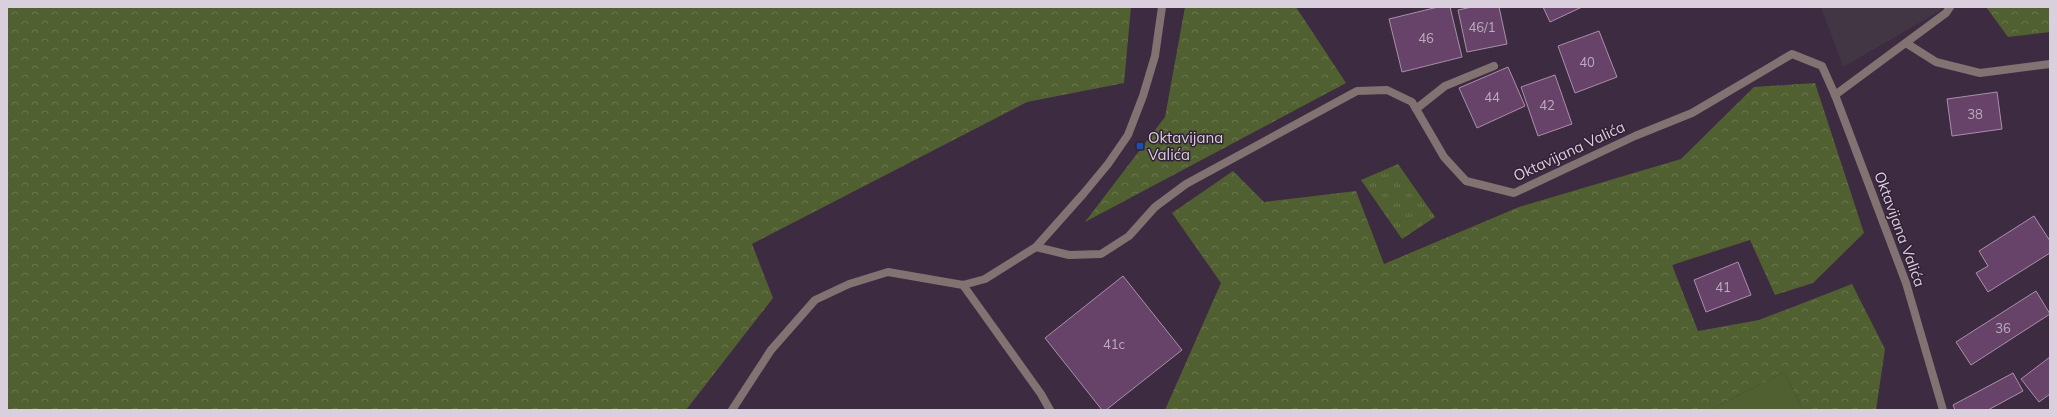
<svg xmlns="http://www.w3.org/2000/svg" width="2057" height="417" font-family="Mulish,sans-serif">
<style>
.commercial{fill:#423544}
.green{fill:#516030}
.forest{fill:url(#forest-crowns)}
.park{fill:url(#park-tufts)}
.building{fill:#67436a;stroke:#a890aa}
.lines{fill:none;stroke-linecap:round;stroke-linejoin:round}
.lane{stroke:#837272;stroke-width:8}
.street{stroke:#837272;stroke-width:8}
.transit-dot{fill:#1a4fb4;stroke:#332137;stroke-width:1.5}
.labels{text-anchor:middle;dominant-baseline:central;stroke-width:3;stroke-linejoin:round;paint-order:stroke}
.number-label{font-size:13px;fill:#bdacc0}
.poi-label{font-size:15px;fill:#dacfdd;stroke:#332137;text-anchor:start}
.street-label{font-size:15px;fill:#dacfdd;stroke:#332137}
</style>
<defs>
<pattern id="forest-crowns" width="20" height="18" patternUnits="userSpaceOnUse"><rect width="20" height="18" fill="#516030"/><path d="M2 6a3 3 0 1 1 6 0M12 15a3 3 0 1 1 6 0" fill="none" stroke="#69764e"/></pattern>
<pattern id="park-tufts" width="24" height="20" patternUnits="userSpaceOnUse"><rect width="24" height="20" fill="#516030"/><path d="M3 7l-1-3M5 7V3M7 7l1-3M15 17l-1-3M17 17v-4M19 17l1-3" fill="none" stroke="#69764e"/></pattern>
</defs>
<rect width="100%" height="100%" fill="#3d2b41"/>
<path class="commercial" d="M1821 7H1942L1940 11 1843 67Z"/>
<path class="green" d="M1784 372 1803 410H1710Z"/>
<path class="forest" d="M7 7H1131L1124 83 1027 102 752 244 773 298 686 410H7Z
M1185 7H1296L1346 83 1085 222 1165 117Z
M1986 7H2050V32L2008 37Z
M1815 83 1864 233 1813 283 1775 295 1750 240 1672 265 1698 331 1759 320 1852 284 1885 349 1876 410H1803L1784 372 1710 410H1165L1221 283 1172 213 1233 171 1264 202 1356 191 1384 264 1519 207 1681 159 1754 87Z"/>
<path class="park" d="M1398 164 1435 217 1402 239 1361 180Z"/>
<path class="building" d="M1438 7H1450L1462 57 1402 72 1389 19Z
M1472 7H1499L1507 44 1467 52 1458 10Z
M1543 7H1582L1550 22Z
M1599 31 1617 77 1575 93 1558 46Z
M1508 67 1525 106 1477 128 1459 88Z
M1555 75 1572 124 1538 136 1521 87Z
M1997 92 2002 129 1952 136 1947 99Z
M2034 216 2050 241V253L1988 292 1976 273 1988 266 1979 251Z
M1738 262 1751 295 1706 312 1694 280Z
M1123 276 1182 350 1106 410H1102L1045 338Z
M2036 291 2050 314 1971 365 1956 342Z
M2050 357V394L2039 402 2021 379Z
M2013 373 2023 391 1988 410H1955L1953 405Z"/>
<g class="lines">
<path class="lane" d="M1906 43 1936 62 1980 73 2050 64
M1835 95 1946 13 1950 7
M1416 109 1445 86 1494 66"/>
<path class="street" d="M1036 247 1069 255 1101 254 1129 236 1155 207 1186 184 1357 91 1387 90 1412 102 1444 157 1466 181 1514 193 1635 136 1692 113 1792 54 1822 66 1835 95 1906 283 1943 410
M963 285 1041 394 1050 410
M732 410 771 350 815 300 849 284 888 272 963 285 985 279 1036 247 1084 193 1108 164 1128 135 1143 96 1155 56 1162 7"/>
</g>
<rect class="transit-dot" x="1136" y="142" width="8" height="8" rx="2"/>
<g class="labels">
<g class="number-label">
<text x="1482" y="27">46/1</text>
<text x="1426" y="38">46</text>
<text x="1587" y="62">40</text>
<text x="1492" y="97">44</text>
<text x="1547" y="105">42</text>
<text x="1975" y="114">38</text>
<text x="1723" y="287">41</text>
<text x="2003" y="328">36</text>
<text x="1114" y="344">41c</text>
</g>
<g class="poi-label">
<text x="1148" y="137">Oktavijana<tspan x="1148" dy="17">Valića</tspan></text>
</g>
<g class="street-label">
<text transform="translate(1569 151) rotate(-25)">Oktavijana Valića</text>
<text transform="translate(1900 229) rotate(70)">Oktavijana Valića</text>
</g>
</g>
<rect width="2057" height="417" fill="none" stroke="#dacfdd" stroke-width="16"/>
</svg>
